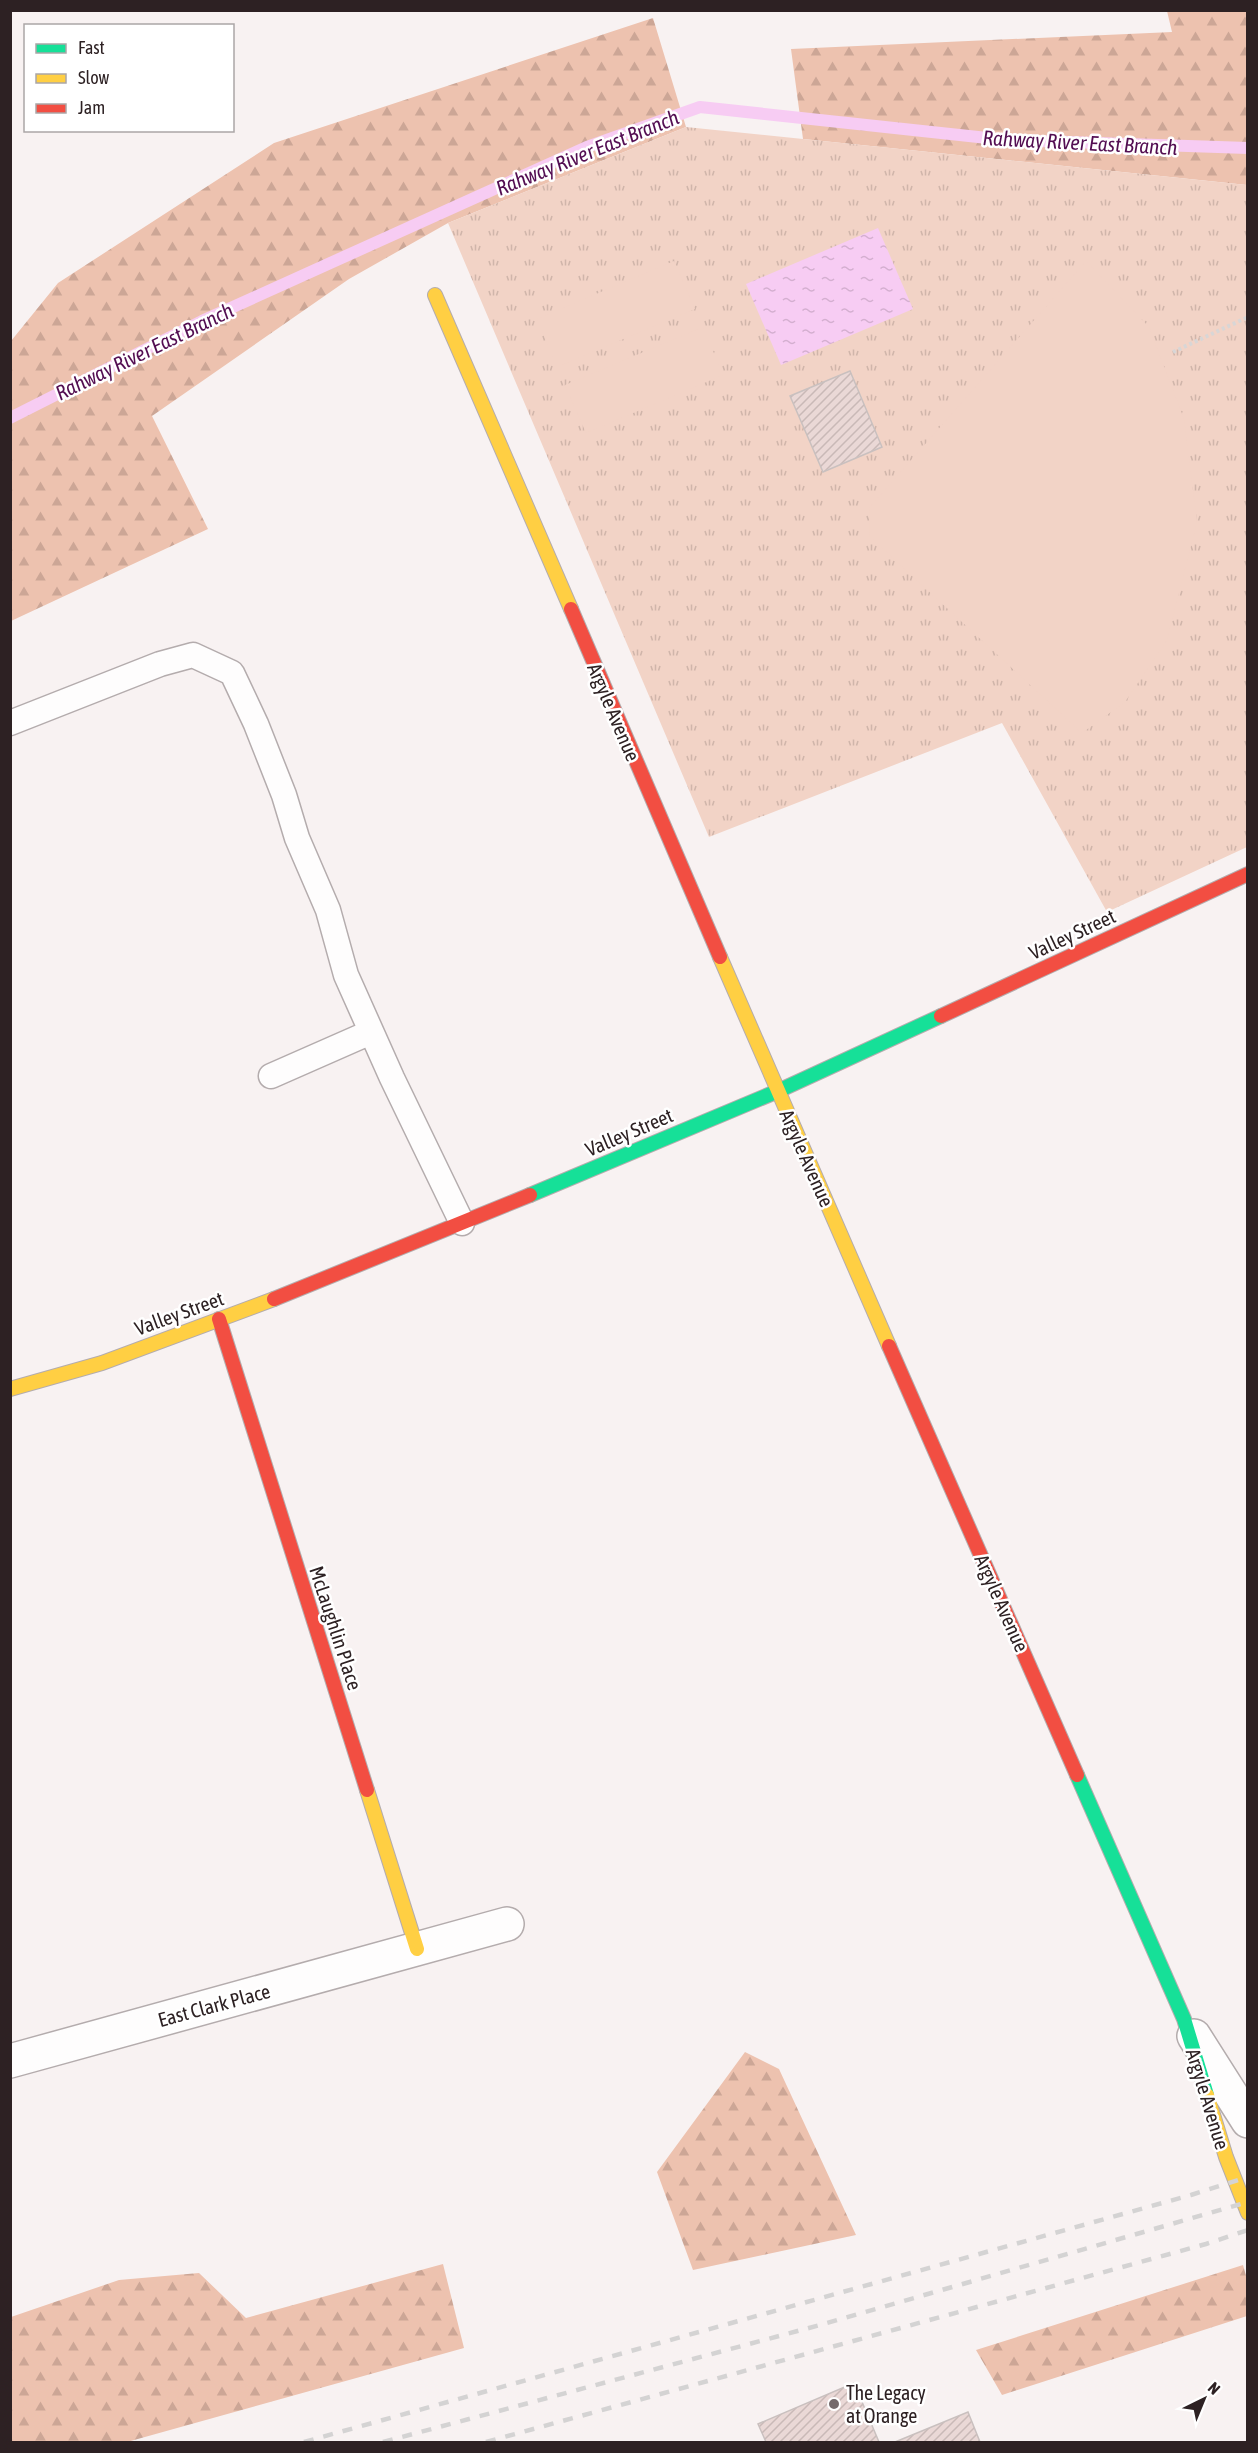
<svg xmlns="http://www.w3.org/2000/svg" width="1258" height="2453" font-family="'Asap Condensed',sans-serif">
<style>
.forest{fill:url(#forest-firs)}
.park{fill:url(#park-tufts)}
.garden{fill:#f2d3c6}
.water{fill:url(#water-ripples)}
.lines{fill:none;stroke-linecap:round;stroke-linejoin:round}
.stream{stroke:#f7ccf3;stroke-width:12}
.building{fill:url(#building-hatch);stroke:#c9c0bf;stroke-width:1.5}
.lane-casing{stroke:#b4acad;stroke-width:27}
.street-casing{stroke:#b4acad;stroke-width:36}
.fast-casing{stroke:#b4acad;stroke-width:16}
.slow-casing{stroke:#b4acad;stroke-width:16}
.jam-casing{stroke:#b4acad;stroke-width:16}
.path{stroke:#d8d6d6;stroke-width:4;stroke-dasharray:3 3;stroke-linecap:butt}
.lane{stroke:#fefdfd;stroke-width:24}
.street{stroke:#fefdfd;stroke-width:33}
.fast{stroke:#16e098;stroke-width:14}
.slow{stroke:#ffcf43;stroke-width:14}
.jam{stroke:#f24e42;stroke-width:14}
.rail{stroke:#d4d3d3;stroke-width:4.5;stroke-dasharray:10 10;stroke-linecap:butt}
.poi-dot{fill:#746a6b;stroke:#fff;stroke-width:2}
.labels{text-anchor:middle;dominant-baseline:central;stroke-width:5;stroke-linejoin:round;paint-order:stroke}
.street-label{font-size:20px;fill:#2d2123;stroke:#fff}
.poi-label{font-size:20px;fill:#2d2123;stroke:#fff;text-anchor:start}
.water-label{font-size:21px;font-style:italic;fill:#530e52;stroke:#fff}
</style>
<defs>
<pattern id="forest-firs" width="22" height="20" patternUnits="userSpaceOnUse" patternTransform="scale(1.5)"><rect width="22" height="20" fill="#edc2af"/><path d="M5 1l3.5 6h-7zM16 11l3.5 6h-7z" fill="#cca696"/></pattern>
<pattern id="park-tufts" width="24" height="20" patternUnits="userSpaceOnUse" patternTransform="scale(1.5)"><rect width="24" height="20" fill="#f2d3c6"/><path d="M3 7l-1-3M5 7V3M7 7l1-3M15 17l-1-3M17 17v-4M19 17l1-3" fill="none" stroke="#d0b5aa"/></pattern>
<pattern id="water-ripples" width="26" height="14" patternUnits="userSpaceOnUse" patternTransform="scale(1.5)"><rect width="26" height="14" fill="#f7ccf3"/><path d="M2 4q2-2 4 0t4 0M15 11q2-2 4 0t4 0" fill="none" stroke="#d4afd0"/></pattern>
<pattern id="building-hatch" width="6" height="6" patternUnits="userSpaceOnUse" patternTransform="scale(1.5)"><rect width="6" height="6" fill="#ead8d6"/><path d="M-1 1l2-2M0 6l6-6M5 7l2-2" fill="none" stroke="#c9b9b7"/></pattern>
</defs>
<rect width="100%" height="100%" fill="#f8f2f2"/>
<path class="forest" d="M1167 11H1247V185L803 139 791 49 1172 32Z
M653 18 686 127 448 223 349 279 152 416 208 529 11 621V341L58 283 274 143Z
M745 2052 779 2069 856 2235 693 2270 657 2172Z
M443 2264 464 2348 127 2442H11V2317L119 2280 199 2273 246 2318Z
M1243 2265 1247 2279V2316L1002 2395 976 2350Z"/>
<path class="park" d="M686 127 1247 185V847L1107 912 1002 723 709 837 448 223Z"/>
<path class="garden" d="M674 261 695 309 557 367 537 319Z
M1086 261 1149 327 1184 419 1197 522 1167 640 1125 702 1082 733 870 537 869 508Z
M703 327 723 375 586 433 565 385Z"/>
<path class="water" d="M878 228 913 309 781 365 746 284Z"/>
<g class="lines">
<path class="stream" d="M10 418 202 321 587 147 700 107 1006 140 1248 148"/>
</g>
<path class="building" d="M850 371 882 447 823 472 790 396Z
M854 2383 879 2442H766L758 2424Z
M968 2412 980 2442H895Z"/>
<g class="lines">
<defs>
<path id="lane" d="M10 723 160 664 193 655 232 673 256 724 284 795 297 838 328 910 346 975 392 1078 462 1223
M271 1076 371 1032"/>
<path id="street" d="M1194 2036 1248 2121
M10 2061 507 1924"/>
<path id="fast" d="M530 1195 778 1091 941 1016
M1077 1775 1184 2019 1207 2095"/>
<path id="slow" d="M435 295 571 609
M720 957 889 1346
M10 1389 102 1363 274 1299
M367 1790 417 1949
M1207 2095 1226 2157 1248 2213"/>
<path id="jam" d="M571 609 720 957
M941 1016 1248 874
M274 1299 530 1195
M219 1319 367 1790
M889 1346 1077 1775"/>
</defs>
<use href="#lane" class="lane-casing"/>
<use href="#street" class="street-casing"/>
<use href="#fast" class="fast-casing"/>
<use href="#slow" class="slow-casing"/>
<use href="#jam" class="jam-casing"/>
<path class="path" d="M1173 352 1248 317"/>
<use href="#lane" class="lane"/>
<use href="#street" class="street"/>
<use href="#fast" class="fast"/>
<use href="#slow" class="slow"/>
<use href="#jam" class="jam"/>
<path class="rail" d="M304 2442 1191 2195 1248 2177
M383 2442 820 2325 1248 2202
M486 2442 1206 2244 1248 2230"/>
</g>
<circle class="poi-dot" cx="834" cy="2404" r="6"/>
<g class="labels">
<g class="street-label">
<text transform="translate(614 712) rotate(67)">Argyle Avenue</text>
<text transform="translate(1072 934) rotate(-25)">Valley Street</text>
<text transform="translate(629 1132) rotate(-23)">Valley Street</text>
<text transform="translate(807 1158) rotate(66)">Argyle Avenue</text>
<text transform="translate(179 1313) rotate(-20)">Valley Street</text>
<text transform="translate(1002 1603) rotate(66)">Argyle Avenue</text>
<text transform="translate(336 1628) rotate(72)">McLaughlin Place</text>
<text transform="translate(214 2005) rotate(-15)">East Clark Place</text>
<text transform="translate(1208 2099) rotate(73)">Argyle Avenue</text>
</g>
<g class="poi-label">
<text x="846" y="2392">The Legacy<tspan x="846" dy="23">at Orange</tspan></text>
</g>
<g class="water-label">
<text transform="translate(1080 142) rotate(3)">Rahway River East Branch</text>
<text transform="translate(587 152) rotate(-22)">Rahway River East Branch</text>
<text transform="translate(144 351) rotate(-26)">Rahway River East Branch</text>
</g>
</g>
<rect width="1258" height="2453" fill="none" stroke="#2d2123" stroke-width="24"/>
<rect x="24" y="24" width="210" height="108" fill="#ffffff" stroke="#aba6a7" stroke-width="1.5"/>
<rect x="36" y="44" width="30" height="9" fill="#16e098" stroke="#aba6a7" stroke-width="1.5"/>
<text x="78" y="54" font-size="18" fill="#2d2123">Fast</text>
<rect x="36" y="74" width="30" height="9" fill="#ffcf43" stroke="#aba6a7" stroke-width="1.5"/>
<text x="78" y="84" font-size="18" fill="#2d2123">Slow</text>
<rect x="36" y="104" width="30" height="9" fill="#f24e42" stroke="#aba6a7" stroke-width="1.5"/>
<text x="78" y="114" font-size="18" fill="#2d2123">Jam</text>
<g transform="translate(1204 2399) rotate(43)" stroke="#ffffff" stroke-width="4.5" paint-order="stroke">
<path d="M0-4.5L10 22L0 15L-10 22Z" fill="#2d2123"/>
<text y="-9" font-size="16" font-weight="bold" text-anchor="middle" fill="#2d2123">N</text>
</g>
</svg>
